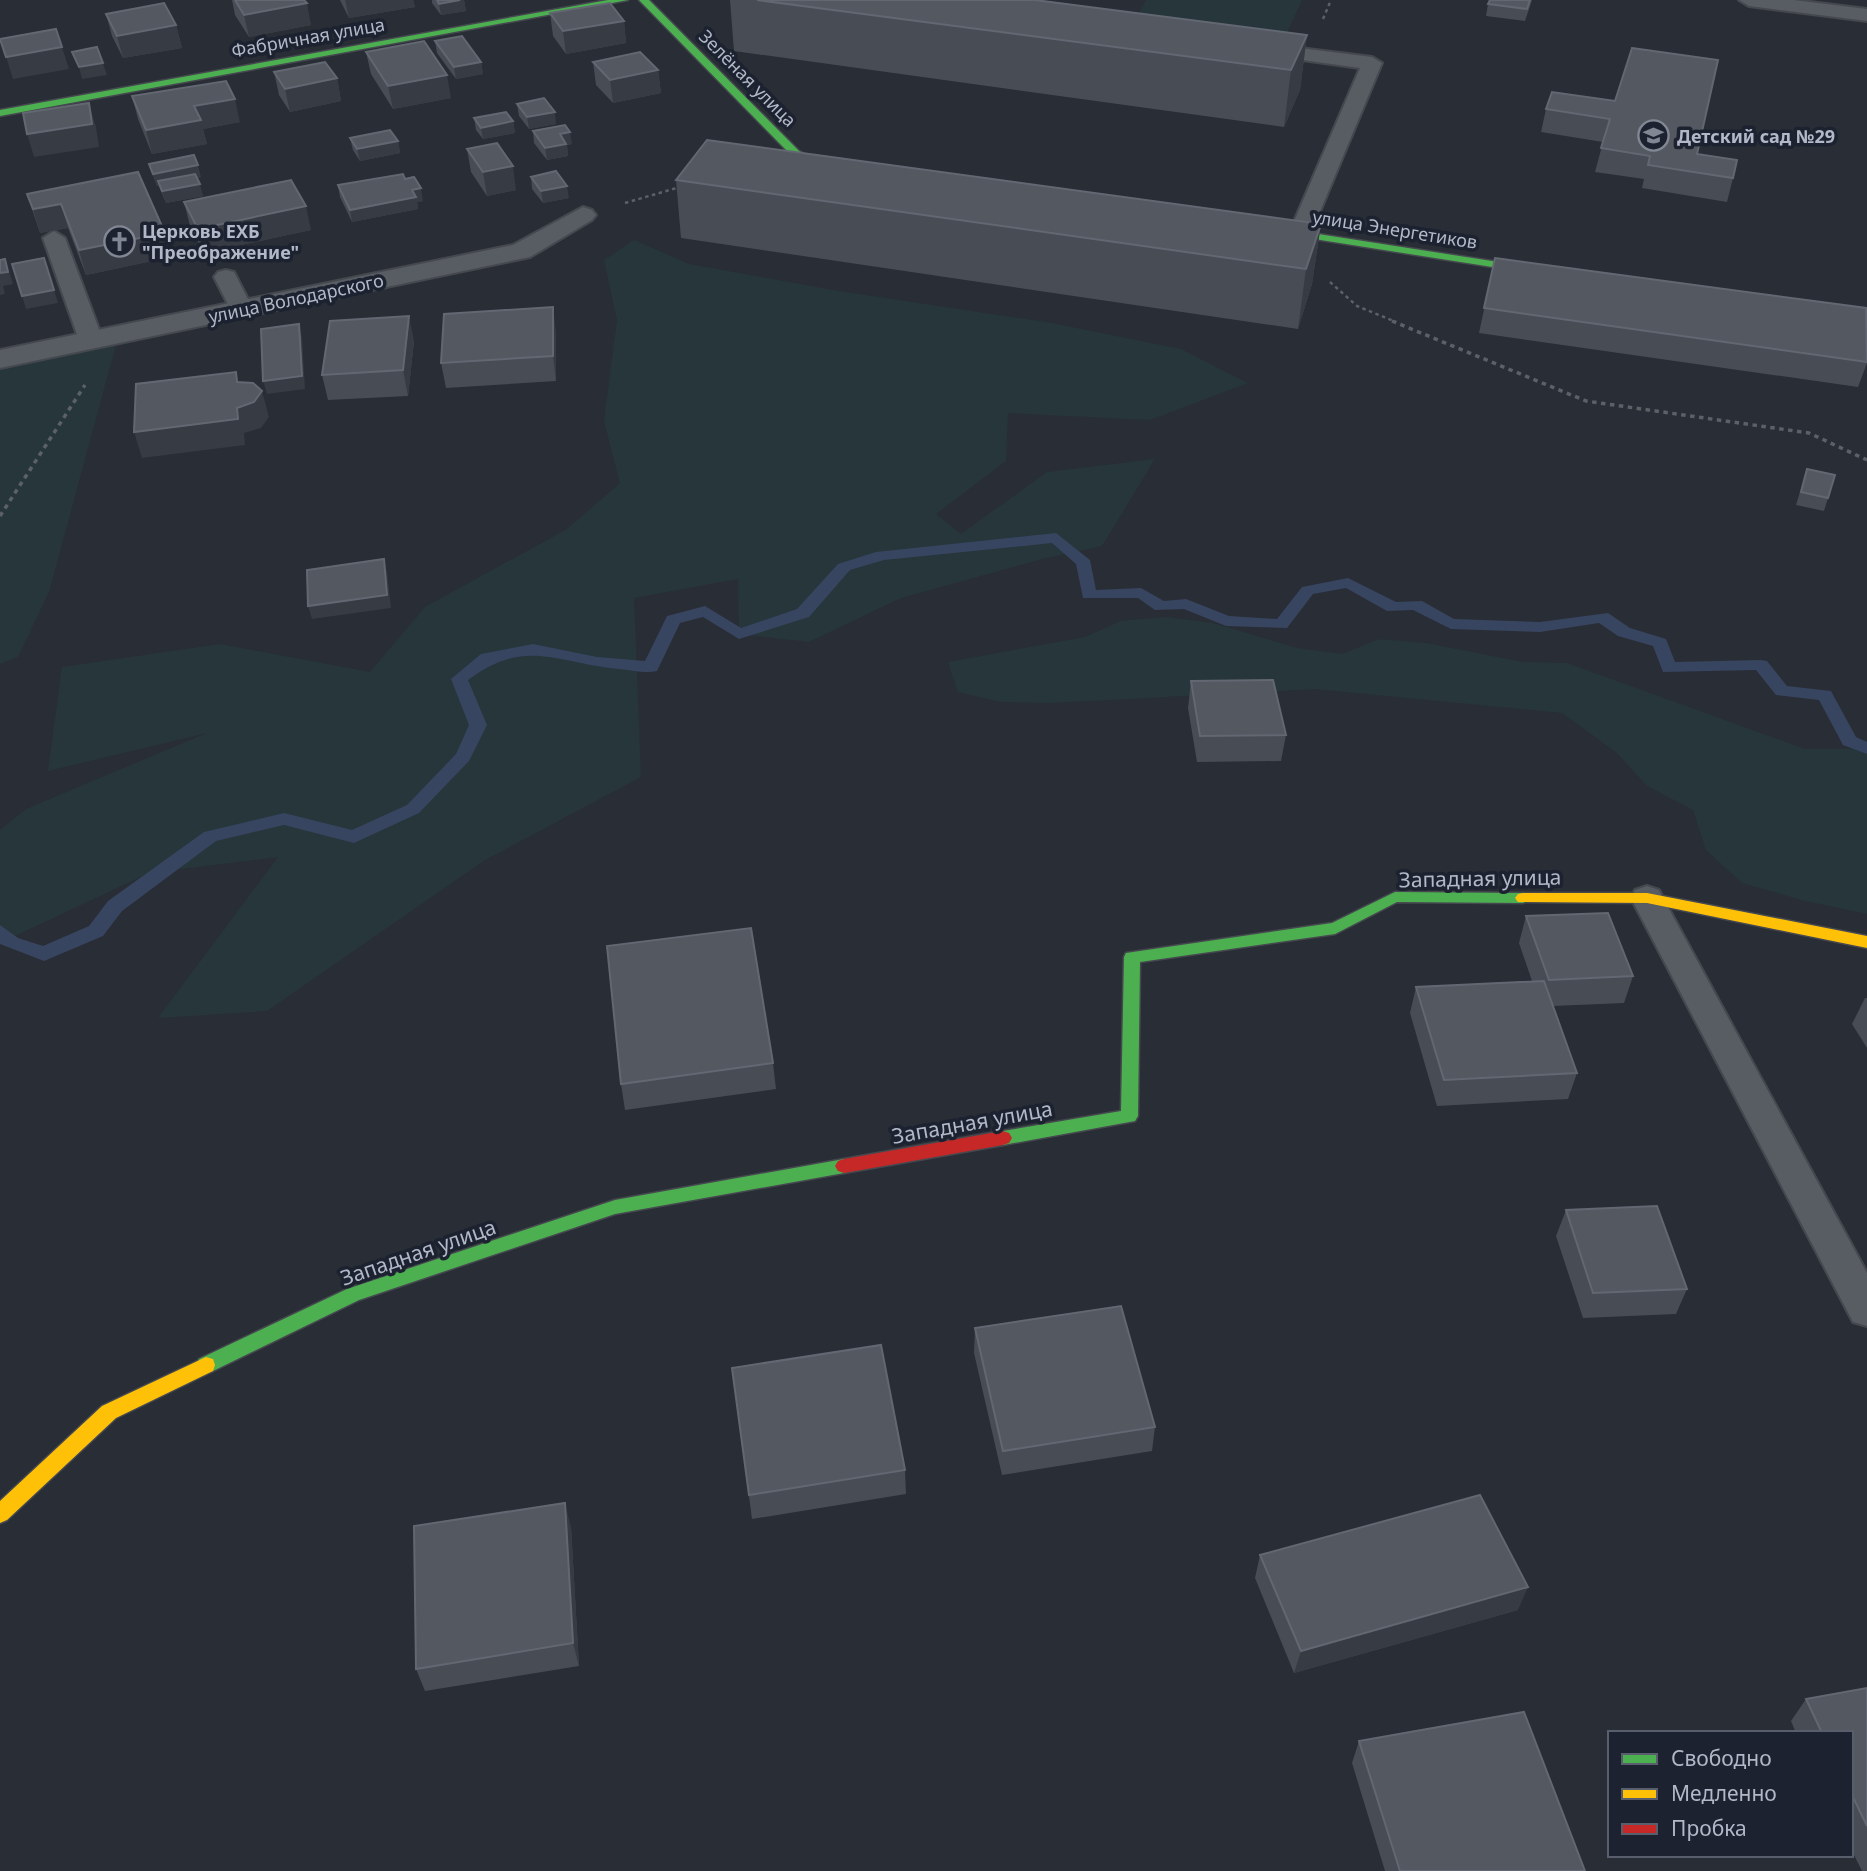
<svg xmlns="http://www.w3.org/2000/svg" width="1867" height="1871" font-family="'Noto Sans',sans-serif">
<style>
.green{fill:#26363b}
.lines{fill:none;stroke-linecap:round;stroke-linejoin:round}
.stream{fill:#384560;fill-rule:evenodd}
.lane-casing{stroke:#45484f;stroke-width:4}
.street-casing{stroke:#45484f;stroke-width:4}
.fast-casing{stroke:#45484f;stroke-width:3}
.slow-casing{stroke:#45484f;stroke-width:3}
.jam-casing{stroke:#45484f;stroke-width:3}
.path-far1{stroke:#5c6067;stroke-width:2.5;stroke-dasharray:3.5 3.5;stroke-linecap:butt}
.path{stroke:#5c6067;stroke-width:3.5;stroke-dasharray:4.5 4.5;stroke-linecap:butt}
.lane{fill:#585c63;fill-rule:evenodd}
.street{fill:#585c63;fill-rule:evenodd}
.fast{fill:#4caf50;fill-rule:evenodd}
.slow{fill:#ffc107;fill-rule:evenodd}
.jam{fill:#c62828;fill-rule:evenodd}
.wall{fill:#484c55}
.shaded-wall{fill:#373b43}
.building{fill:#535861;stroke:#626771;stroke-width:2}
.labels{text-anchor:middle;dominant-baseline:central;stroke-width:7;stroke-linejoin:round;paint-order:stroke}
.far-street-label{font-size:18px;fill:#b2b8c7;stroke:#1c2230}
.far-poi-label{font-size:18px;font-weight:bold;fill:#b2b8c7;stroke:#1c2230;text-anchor:start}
.street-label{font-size:21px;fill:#b2b8c7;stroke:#1c2230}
</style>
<rect width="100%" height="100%" fill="#292d35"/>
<path class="green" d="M1146 0H1302L1285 37 1136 18Z
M634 240 689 264 839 291 1052 323 1181 349 1248 383 1150 420 1008 413 1006 461 936 514 961 534 1047 472 1155 459 1102 546 1042 559 901 598 809 642 739 634 738 579 634 598 641 777 485 860 267 1011 158 1018 278 857 149 873 0 943V830L26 809 207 733 48 771 62 667 220 644 370 672 425 607 567 529 620 483 604 421 617 320 604 260Z
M117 341 49 592 18 657 0 664V365Z
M1166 617 1213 623 1297 648 1342 654 1379 639 1426 643 1523 662 1567 663 1805 749H1857L1867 741V914L1805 901 1742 883 1706 850 1693 810 1647 786 1617 753 1562 713 1315 689 1051 703 1001 702 958 692 948 662 1085 637 1121 621Z"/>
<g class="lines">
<path class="stream" d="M1056 533 1090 560 1096 590 1141 588 1164 601 1186 599 1229 616 1277 619 1302 587 1348 578 1396 602 1422 601 1454 619 1540 622 1608 613 1630 628 1666 639 1675 662 1761 660 1767 661 1787 686 1831 691 1856 737 1867 742V754L1843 745 1819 700 1776 695 1756 670 1663 672 1653 646 1618 636 1599 623 1540 632 1451 629 1413 610 1387 611 1346 588 1313 594 1287 628 1226 626 1184 609 1155 610 1138 598H1083L1076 564 1052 543 884 560 850 570 809 617 739 639 703 617 680 623 657 671C645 674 631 670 619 669 556 663 525 637 468 680L487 725 469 761 419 813 354 843 284 825 216 841 122 911 103 936 44 961 0 944V925L18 938 43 946 89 926 108 901 204 832 284 813 352 830 407 805 456 754 469 725 451 679 481 654 533 644 597 657 645 661 667 616 705 606 741 628 797 609 838 564 876 552Z"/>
<defs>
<path id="lane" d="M1739 0H1794L1867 9V21L1749 6Z
M1259 43 1372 57 1382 63 1311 233 1300 240 1289 233 1360 68 1252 53 1249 49 1252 45Z
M54 231 65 238 103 340 100 345H82L79 340 43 238Z
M226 270 234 272 253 309 249 314H233L214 277 218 272Z
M1647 886 1659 890 1663 898 1867 1273V1326L1853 1322 1631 898 1635 890Z"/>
<path id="street" d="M583 207 592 210 596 215 592 220 530 257 0 368V350L513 245Z"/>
<path id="fast" d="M608 0H628L0 116V110Z
M639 0H649L799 151 825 165 847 169V173L818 170 791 155Z
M1267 226 1543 269 1548 272 1543 275 1263 231V227Z
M1395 892 1523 893 1531 898 1523 903 1397 902 1335 934 1140 962 1138 1116 1135 1121 1003 1145 997 1143 994 1138 997 1133 1003 1131 1121 1111 1124 957 1126 953 1332 923Z
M844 1159 850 1161 853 1166 850 1171 844 1173 615 1214 359 1300 213 1371 206 1373 199 1371 197 1365 199 1359 347 1289 615 1200Z"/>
<path id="slow" d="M1523 893H1647L1867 936V948L1647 903 1518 902 1515 898 1518 894Z
M206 1357 213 1359 215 1365 213 1371 116 1418 7 1520 0 1523V1501L102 1406Z"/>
<path id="jam" d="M1003 1131 1009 1133 1012 1138 1009 1143 1003 1145 844 1173 838 1171 835 1166 838 1161 844 1159Z"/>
</defs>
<use href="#lane" class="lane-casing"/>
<use href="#street" class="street-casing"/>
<use href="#fast" class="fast-casing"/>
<use href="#slow" class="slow-casing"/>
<use href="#jam" class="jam-casing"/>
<path class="path-far1" d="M1323 19 1331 0
M625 203 680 187
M1330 282 1357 306 1396 322"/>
<path class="path" d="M1392 321 1586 401 1809 433 1867 460
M0 516 85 385"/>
<use href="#lane" class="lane"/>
<use href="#street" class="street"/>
<use href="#fast" class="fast"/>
<use href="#slow" class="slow"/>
<use href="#jam" class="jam"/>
</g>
<path class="wall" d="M232 0H304L311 25 249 37 235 15Z
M340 0H413L415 7 349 18Z
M432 0H464L466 11 441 15 432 3Z
M730 0H1035L1307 35 1300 90 1284 127 734 51Z
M1532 0 1525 21 1486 16 1488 4Z
M550 13 624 21 626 43 566 54 553 36Z
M106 14 176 25 182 48 123 58 112 36Z
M435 41 481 62 483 74 456 79 437 53Z
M366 52 451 98 393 109 371 74Z
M593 62 658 70 661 93 613 103 596 85Z
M274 72 337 78 341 101 290 112 279 95Z
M1552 92 1697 154 1733 178 1727 202 1642 188 1644 179 1595 172 1603 142 1541 132 1546 109Z
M132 96 240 122 203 129 207 144 152 154 138 119Z
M517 104 556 124 529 129 519 116Z
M474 118 513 121 515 133 483 139 476 130Z
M533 131 572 144 567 145 568 156 547 160 534 143Z
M350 138 398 141 400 153 360 161 353 150Z
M467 149 516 190 487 196 471 172Z
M149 164 201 177 197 178 203 196 166 203 159 186H157Z
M531 177 569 198 543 203 532 189Z
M405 179 423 201 417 202 418 209 352 222 340 197 338 185Z
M676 180 1321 224 1312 284 1298 329 681 238Z
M27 194 171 257 86 275 68 228 40 233Z
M184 202 311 230 204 253 190 226Z
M1495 258 1866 308 1867 363 1858 387 1479 333Z
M556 332V381L446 388 441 363Z
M414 341 408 396 328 400 322 375Z
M1807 469 1828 498 1824 511 1796 505Z
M1191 681 1286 735 1281 761 1197 762 1188 708Z
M1526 916 1633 976 1624 1003 1553 1006 1577 1073 1568 1099 1437 1106 1410 1013 1416 987 1532 981 1519 943Z
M1865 998H1867V1048L1852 1024Z
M773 1063 776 1089 625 1110 621 1084Z
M1566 1210 1687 1289 1676 1314 1583 1318 1556 1236Z
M975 1328 1155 1427 1152 1451 1002 1475 974 1353Z
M732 1368 905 1470 906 1494 752 1519Z
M571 1527 579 1666 425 1691 416 1669Z
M1260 1555 1518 1610 1294 1673 1255 1578Z
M1867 1688V1871H1862L1851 1849V1733H1796L1791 1721 1806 1699Z
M1359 1741 1585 1871H1385L1352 1763Z"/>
<path class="shaded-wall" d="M345 0H413L415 7 349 18Z
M460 0H464L466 11 441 15 439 4Z
M307 3 311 25 249 37 244 15Z
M624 21 626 43 566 54 563 31Z
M176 25 182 48 123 58 117 36Z
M1307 35 1300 90 1284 127 1291 70Z
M62 47 69 69 13 79 6 57Z
M481 62 483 74 456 79 454 67Z
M103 63 107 75 82 79 79 67Z
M658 70 661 93 613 103 610 80Z
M447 75 451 98 393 109 388 86Z
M337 78 341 101 290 112 285 89Z
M235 99 240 122 203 129 207 144 152 154 146 130 194 106Z
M89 103 96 127 99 147 34 157 27 134Z
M555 112 556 124 529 129 527 117Z
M513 121 515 133 483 139 481 128Z
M570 132 572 144 567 145 568 156 547 160 545 148 560 134Z
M398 141 400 153 360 161 357 149Z
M198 165 201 177 160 186 158 181 159 186H157L153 174Z
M513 166 516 190 487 196 483 172Z
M200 184 203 196 166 203 162 191Z
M567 186 569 198 543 203 541 191Z
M421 188 423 201 417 202 418 209 352 222 350 210Z
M61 204 68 228 40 233 33 209Z
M306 206 311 230 204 253 198 229Z
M1321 224 1312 284 1298 329 1306 269Z
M165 233 171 257 86 275 79 250Z
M5 259 13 284 3 286 5 294 0 295V273Z
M48 270 58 303 26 309 22 296Z
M553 307 556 332V381L553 356Z
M409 316 414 341 408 396 403 370Z
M299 324 302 337 305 389 267 394 263 381Z
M236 372 243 397 262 391 269 417 261 428 244 433 245 445 142 458 134 432 237 408Z
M384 559 387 572 391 608 312 619 308 606Z
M565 1503 571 1527 579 1666 573 1643Z
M1528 1587 1518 1610 1294 1673 1301 1651Z"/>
<path class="building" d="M235 0H304L307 3 244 15Z
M437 0H460L439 4Z
M757 0H1035L1307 35 1291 70Z
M1490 0H1530L1527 9 1488 4Z
M164 3 176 25 117 36 106 14Z
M610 3 624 21 563 31 550 13Z
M56 29 62 47 6 57 0 39Z
M462 36 481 62 454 67 435 41Z
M424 41 447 75 388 86 366 52Z
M97 47 103 63 79 67 72 52Z
M1632 48 1718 60 1697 154 1737 160 1733 178 1648 165 1650 156 1601 148 1610 119 1546 109 1552 92 1615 101Z
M640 52 658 70 610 80 593 62Z
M325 62 337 78 285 89 274 72Z
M226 81 235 99 194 106 201 120 146 130 132 96Z
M544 98 555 112 527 117 517 104Z
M89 103 92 124 27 134 23 113Z
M506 112 513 121 481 128 474 118Z
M565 125 570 132 560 134 566 144 545 148 533 131Z
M390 130 398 141 357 149 350 138Z
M707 140 1321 224 1306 269 676 180Z
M497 143 513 166 483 172 467 149Z
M194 155 198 165 153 174 149 164Z
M556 171 567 186 541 191 531 177Z
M138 172 165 233 79 250 61 204 33 209 27 194Z
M195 174 200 184 162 191 158 181Z
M403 174 405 179 414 177 421 188 412 190 416 197 350 210 338 185Z
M291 180 306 206 198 229 184 202Z
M44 258 54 290 22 296 12 264Z
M1495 258 1866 308 1867 362 1484 308Z
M5 259 8 272 0 273V260Z
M553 307V356L441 363 444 314Z
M409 316 403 370 322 375 330 321Z
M299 324 302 376 263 381 261 329Z
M236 372 237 382 253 383 262 391 254 402 237 408 238 419 134 432 136 384Z
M1807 469 1835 475 1828 498 1801 492Z
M384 559 387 595 308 606 307 570Z
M1273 680 1286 735 1200 736 1191 681Z
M1608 913 1633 976 1549 980 1526 916Z
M751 928 773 1063 621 1084 607 946Z
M1544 981 1577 1073 1444 1080 1416 987Z
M1657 1206 1687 1289 1593 1293 1566 1210Z
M1121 1306 1155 1427 1003 1451 975 1328Z
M881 1345 905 1470 749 1495 732 1368Z
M1480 1495 1528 1587 1301 1651 1260 1555Z
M565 1503 573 1643 416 1669 414 1526Z
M1867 1688V1826L1851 1793V1733H1822L1806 1699Z
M1524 1712 1585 1871H1400L1359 1741Z"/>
<defs>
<symbol id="school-ring" viewBox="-11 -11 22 22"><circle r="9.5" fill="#1c2230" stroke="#828794" stroke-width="1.5"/><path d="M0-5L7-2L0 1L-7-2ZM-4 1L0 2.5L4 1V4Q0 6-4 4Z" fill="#828794"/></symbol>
<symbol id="church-ring" viewBox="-11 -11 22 22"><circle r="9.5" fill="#1c2230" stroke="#828794" stroke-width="1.5"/><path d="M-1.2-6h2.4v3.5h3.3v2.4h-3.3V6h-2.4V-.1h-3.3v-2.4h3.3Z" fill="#828794"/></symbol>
</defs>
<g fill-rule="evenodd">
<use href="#school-ring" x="1636" y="118" width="35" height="35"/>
<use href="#church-ring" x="102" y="224" width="35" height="35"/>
</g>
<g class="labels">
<g class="far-street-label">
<text transform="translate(308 37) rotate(-10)">Фабричная улица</text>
<text transform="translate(748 78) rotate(45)">Зелёная улица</text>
<text transform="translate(1395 229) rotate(9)">улица Энергетиков</text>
<text transform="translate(296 298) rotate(-12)">улица Володарского</text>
</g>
<g class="far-poi-label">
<text x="1677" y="136">Детский сад №29</text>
<text x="142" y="231">Церковь ЕХБ<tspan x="142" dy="21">"Преображение"</tspan></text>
</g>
<g class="street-label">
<text transform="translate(1480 878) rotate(-1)">Западная улица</text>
<text transform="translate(972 1122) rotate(-10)">Западная улица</text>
<text transform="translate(418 1252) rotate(-19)">Западная улица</text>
</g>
</g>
<rect x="1608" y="1731" width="245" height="126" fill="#1c2230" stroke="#585e6c" stroke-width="2"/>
<rect x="1622" y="1754" width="35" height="10" fill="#4caf50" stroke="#585e6c" stroke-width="2"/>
<text x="1671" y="1766" font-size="21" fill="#b2b8c7">Свободно</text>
<rect x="1622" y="1789" width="35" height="10" fill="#ffc107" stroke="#585e6c" stroke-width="2"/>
<text x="1671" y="1801" font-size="21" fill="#b2b8c7">Медленно</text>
<rect x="1622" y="1824" width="35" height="10" fill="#c62828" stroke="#585e6c" stroke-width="2"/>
<text x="1671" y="1836" font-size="21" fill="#b2b8c7">Пробка</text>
</svg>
